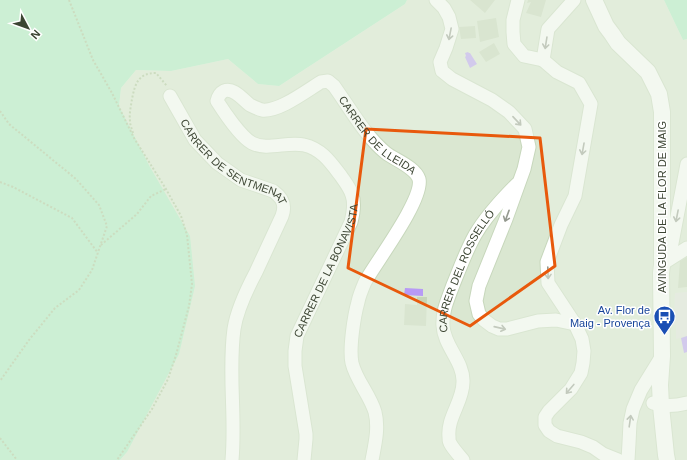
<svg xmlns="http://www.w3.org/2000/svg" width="687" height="460" font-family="Helvetica,sans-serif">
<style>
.residential{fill:#dae7d1}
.green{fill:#a8ebc0}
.parking{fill:#dfe3dc}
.water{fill:#b79af5}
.building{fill:#c6d5b8}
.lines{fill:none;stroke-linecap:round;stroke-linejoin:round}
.minor-casing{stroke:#c7d7bc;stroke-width:15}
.tertiary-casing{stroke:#c7d7bc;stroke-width:18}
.path{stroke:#a9c295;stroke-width:2;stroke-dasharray:2 2;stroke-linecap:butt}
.minor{stroke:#fff;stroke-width:13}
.tertiary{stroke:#fff;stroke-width:16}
.oneway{stroke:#94998f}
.marked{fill:none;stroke:#e8590c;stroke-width:3;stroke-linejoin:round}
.labels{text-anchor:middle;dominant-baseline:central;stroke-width:3;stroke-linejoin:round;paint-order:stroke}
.street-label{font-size:11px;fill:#3c4533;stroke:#fff}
.transit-label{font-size:11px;fill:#164399;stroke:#fff;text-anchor:end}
</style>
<rect width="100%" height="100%" fill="#e9f3e3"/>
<path class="residential" d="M407 0H664L683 40 687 39V460H120L127 452 150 167 119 106 121 88 136 70 171 71 228 59 258 84 279 86 405 4Z"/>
<path class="green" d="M0 0H407L405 4 279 86 258 84 228 59 171 71 136 70 121 88 119 106 150 167 190 236 195 286 179 354 127 452 120 460H0Z
M664 0H687V39L683 40Z"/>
<path class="parking" d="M687 292V336L676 339V325L665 326 664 318 674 316 675 293Z"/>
<path class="water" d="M468 52 469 53H470L477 64 470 68 465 57 466 56 465 53Z
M405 288 423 289V296L404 295Z
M687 336V352L684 353 681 338Z"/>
<path class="building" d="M470 0H495L485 13Z
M528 0H546L541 17 526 13 531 2 527 3Z
M496 18 499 37 480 42 477 21Z
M475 26 476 38 461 39 459 27Z
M494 43 500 54 486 62 479 52Z
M687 257V287L678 288 680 261Z
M417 297H427L426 326 404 325 405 304 417 305Z"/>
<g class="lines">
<defs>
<g id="minor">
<path d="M436 0 444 8 449 17 452 29 446 48 440 62 442 71 452 79 492 100 509 112 525 129 529 147 524 169 506 219 479 286 476 301 479 314 484 320 492 326 499 329H507L538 321 556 320 575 324"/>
<path d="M518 0 513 20V32L514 44 524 56 543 60"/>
<path d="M574 0 548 29 543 60 557 72 579 83 591 104 575 196 561 225 547 262 548 283 575 324 582 339 584 351 583 363 581 373 571 389 549 411 545 417V425L549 431 557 436 581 442 593 447 603 454 618 460"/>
<path id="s1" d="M170 96 195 140 217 163 241 180 273 191C283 198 286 205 282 216 273 235 265 253 256 272 247 289 237 309 234 329 228 372 236 416 232 460"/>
<path d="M669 259 687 164"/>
<path d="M665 262 687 248"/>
<path d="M653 403C665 407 675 406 687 403"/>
<path id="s2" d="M304 460 306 439V434L295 366V351L297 336 351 222C353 214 355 203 352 195 350 188 345 182 341 176 331 163 322 149 304 145 288 141 267 151 252 143 241 137 224 112 217 101 218 97 220 93 224 91 234 87 243 100 250 105 254 107 258 109 262 110 279 112 306 91 321 82L328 81 334 86C349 107 366 137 386 153 395 160 415 167 419 179 424 199 376 262 365 282 362 289 359 296 358 302 354 316 349 349 352 363 356 380 370 395 375 412 379 428 375 444 372 460"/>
<path id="s3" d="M463 460C459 455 453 449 450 443 449 442 449 439 449 437 447 417 463 402 463 382 464 362 444 346 443 326 442 311 448 299 453 285 460 268 466 251 475 235 486 216 501 200 517 184"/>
<path d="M628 460 629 443 630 423 633 409 641 390 662 356"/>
</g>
<path id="tertiary" d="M594 0 606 26 612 34 618 43 648 72 659 94 662 112V265L661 273 662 356 660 385 661 406 666 455 667 460"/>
</defs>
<use href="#minor" class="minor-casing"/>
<use href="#tertiary" class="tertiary-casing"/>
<path class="path" d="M69 0 93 60 112 93 134 138 166 189 181 216 187 235 192 284 189 306 176 355 168 379 152 409 117 460
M0 111 9 124 76 179 99 205 107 226 92 270 79 290 55 308 29 340 0 381
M133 133C132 129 130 125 130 121 129 114 131 106 132 99 135 84 138 73 156 73L167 86
M0 182 13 187 72 218 98 253
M101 245 137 214 151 196 166 189
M0 438 17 460"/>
<use href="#minor" class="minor"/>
<use href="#tertiary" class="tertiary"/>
</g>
<defs><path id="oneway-shaft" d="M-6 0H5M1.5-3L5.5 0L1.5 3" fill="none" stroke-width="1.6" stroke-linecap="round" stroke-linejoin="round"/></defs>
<g class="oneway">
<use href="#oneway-shaft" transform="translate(450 34) rotate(101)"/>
<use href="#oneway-shaft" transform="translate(546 43) rotate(99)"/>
<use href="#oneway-shaft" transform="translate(517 121) rotate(47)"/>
<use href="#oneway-shaft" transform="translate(583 149) rotate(100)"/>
<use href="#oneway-shaft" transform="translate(507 216) rotate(110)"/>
<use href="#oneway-shaft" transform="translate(677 216) rotate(101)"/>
<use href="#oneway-shaft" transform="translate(548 273) rotate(88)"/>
<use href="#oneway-shaft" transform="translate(500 328) rotate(13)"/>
<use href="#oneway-shaft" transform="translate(570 389) rotate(130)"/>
<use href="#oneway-shaft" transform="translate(630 421) rotate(-82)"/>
</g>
<path d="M0 0H687V460H0ZM366 129 540 138 555 266 470 326 348 268Z" fill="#e9f3e3" fill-opacity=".55" fill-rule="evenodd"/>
<path class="marked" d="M366 129 540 138 555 266 470 326 348 268Z"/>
<defs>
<symbol id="bus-pin" viewBox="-11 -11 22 30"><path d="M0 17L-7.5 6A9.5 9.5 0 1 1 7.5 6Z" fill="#1a4fb4" stroke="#fff"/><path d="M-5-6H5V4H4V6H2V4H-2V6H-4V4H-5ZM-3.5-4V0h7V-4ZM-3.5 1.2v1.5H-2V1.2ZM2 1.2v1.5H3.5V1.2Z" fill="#fff"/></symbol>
</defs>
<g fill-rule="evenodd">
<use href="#bus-pin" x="652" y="304" width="25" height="34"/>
</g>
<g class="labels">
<g class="street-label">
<text stroke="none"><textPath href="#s2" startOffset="662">CARRER DE LLEIDA</textPath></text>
<text stroke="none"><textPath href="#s1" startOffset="95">CARRER DE SENTMENAT</textPath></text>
<text transform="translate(662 207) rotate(-90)">AVINGUDA DE LA FLOR DE MAIG</text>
<text stroke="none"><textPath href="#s2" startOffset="197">CARRER DE LA BONAVISTA</textPath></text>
<text stroke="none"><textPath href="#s3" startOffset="205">CARRER DEL ROSSELLÓ</textPath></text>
</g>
<g class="transit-label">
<text x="650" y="310">Av. Flor de<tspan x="650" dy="13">Maig - Provença</tspan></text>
</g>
</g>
<g transform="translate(28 28) rotate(131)" stroke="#ffffff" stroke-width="3" paint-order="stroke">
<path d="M0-3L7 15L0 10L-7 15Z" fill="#3c4533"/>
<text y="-6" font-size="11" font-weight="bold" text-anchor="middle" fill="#3c4533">N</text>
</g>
</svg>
